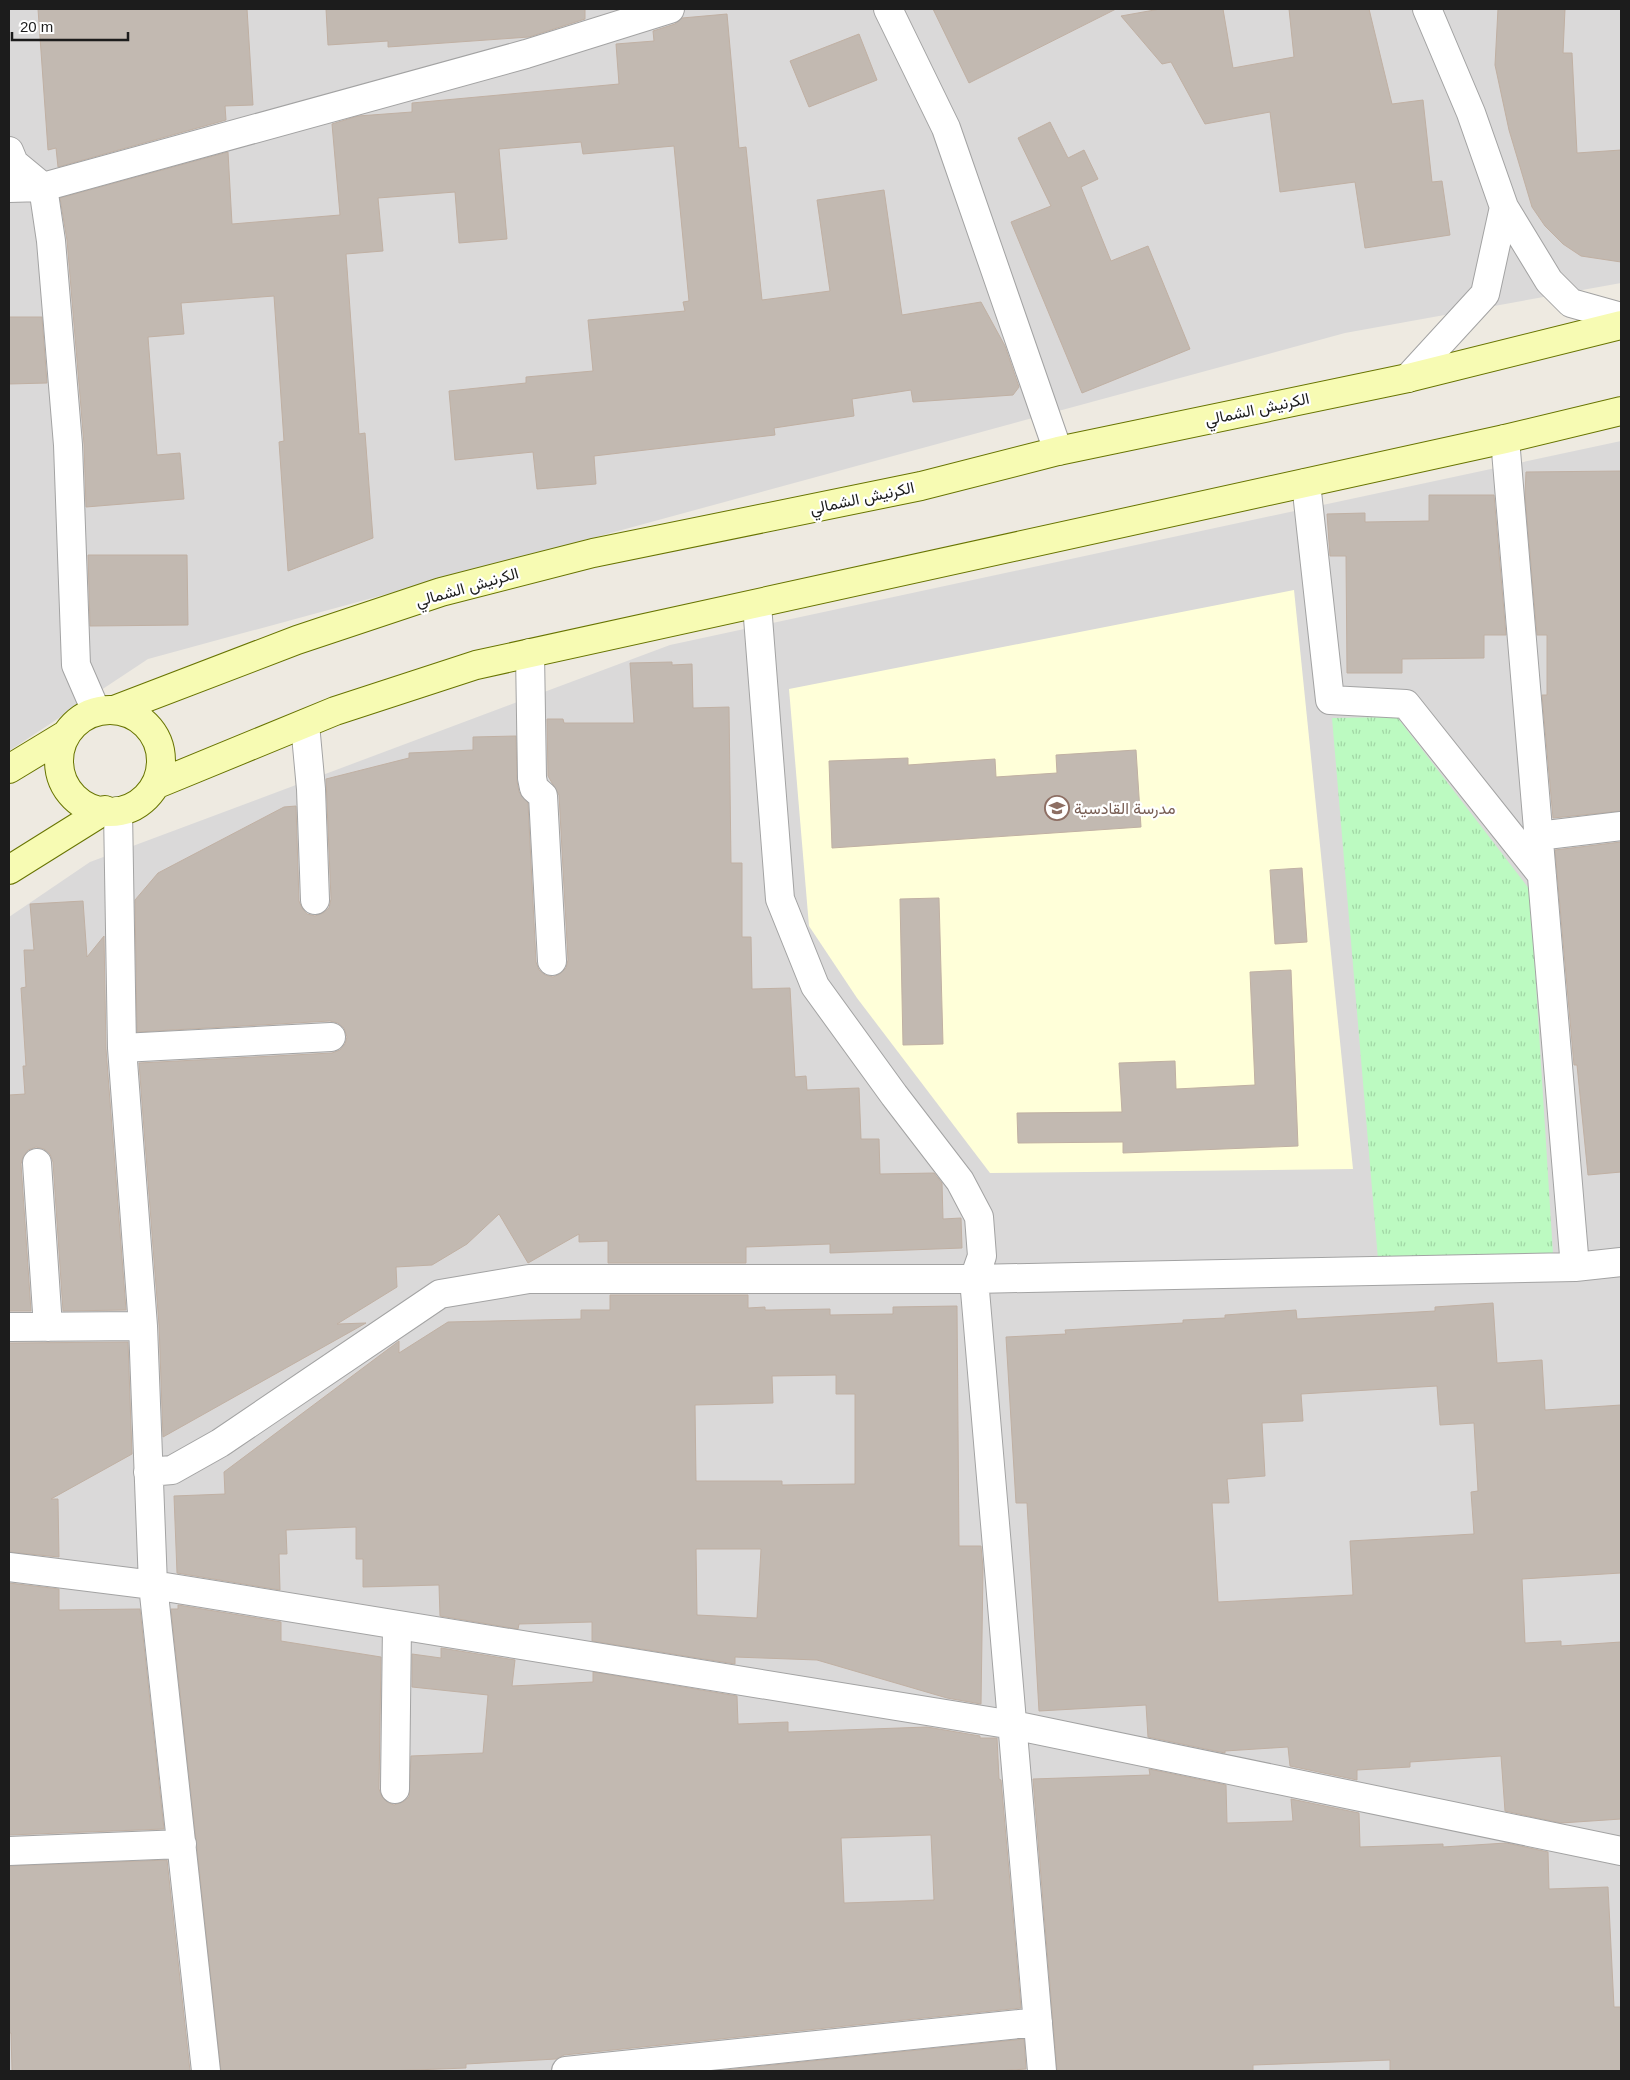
<svg xmlns="http://www.w3.org/2000/svg" width="1630" height="2080" font-family="Helvetica,Vazirmatn,sans-serif">
<style>
.residential{fill:#dad9d9}
.education{fill:#ffffd9}
.park{fill:url(#park-tufts)}
.building{fill:#c2b9b1;stroke:#c0b0a3;fill-rule:evenodd}
.lines{fill:none;stroke-linecap:round;stroke-linejoin:round}
.street-casing{stroke:#a3a3a3;stroke-width:30}
.secondary-casing{stroke:#687402;stroke-width:30}
.street{stroke:#fff;stroke-width:28}
.secondary{stroke:#f7fbb3;stroke-width:28}
.labels{text-anchor:middle;dominant-baseline:central;stroke-width:4.5;stroke-linejoin:round;paint-order:stroke}
.street-label{font-size:16px;fill:#1c1c1c;stroke:#fff}
.education-label{font-size:16px;fill:#785e54;stroke:#fff;text-anchor:start}
</style>
<defs>
<pattern id="park-tufts" width="24" height="20" patternUnits="userSpaceOnUse" patternTransform="scale(1.25)"><rect width="24" height="20" fill="#bcfac1"/><path d="M3 7l-1-3M5 7V3M7 7l1-3M15 17l-1-3M17 17v-4M19 17l1-3" fill="none" stroke="#a1d6a5"/></pattern>
</defs>
<rect width="100%" height="100%" fill="#eeeae1"/>
<path class="residential" d="M9 9H1621V283L1345 333 148 659 9 751Z
M1621 441V2071H9V917L90 862 670 645Z"/>
<path class="education" d="M1294 590 1353 1169 990 1173 857 998 809 926 789 689Z"/>
<path class="park" d="M1397 717 1530 890 1553 1254 1378 1259 1332 718Z"/>
<path class="building" d="M38 9H247L253 105 225 106 226 120 58 167 56 148 48 150Z
M326 9H585V19L529 37 388 47V41L328 45Z
M933 9H1116L969 83Z
M1160 9H1223L1233 68 1294 57 1289 9H1369L1392 104 1423 100 1432 182 1442 181 1450 235 1365 248 1355 182 1280 192 1270 112 1205 124 1171 62 1162 64 1121 16Z
M1498 9H1565L1563 53H1572L1577 153 1621 150V262L1581 256 1563 244 1545 226 1532 207 1509 130 1495 65Z
M727 14 739 148 746 147 762 300 830 291 817 200 884 190 902 315 981 302 1005 346 1019 387 1013 395 913 402 911 390 852 399 854 416 774 428 775 435 594 456 596 484 537 489 533 452 455 460 449 391 526 383V377L593 371 588 320 685 311 683 302 689 301 674 146 583 154 581 142 499 149 507 239 459 243 455 192 378 198 383 251 346 254 359 434 365 433 373 538 288 571 279 442 284 441 274 296 181 303 184 334 148 337 157 455 180 453 184 499 86 507 84 444 67 240 60 198 228 152 232 224 340 215 332 124 358 116 412 112V103L619 84 616 44 654 41 653 31 675 24 682 18Z
M859 34 877 80 809 107 790 61Z
M1050 122 1068 158 1084 150 1098 179 1081 187 1111 261 1148 246 1190 349 1082 393 1011 222 1051 206 1018 138Z
M9 317H42L47 383 9 384Z
M1621 471V811L1553 818 1542 695H1547V635H1537L1525 495 1526 472Z
M1429 495H1494L1506 635H1484V658L1402 659V673H1347L1346 556H1330L1327 514 1365 513V522L1429 521Z
M88 555H187L188 625 90 626Z
M672 662V665L692 664 693 708 729 707 731 863H742V937H751L752 989 790 988 795 1077 806 1076 807 1090 859 1088 861 1139H879L880 1174 934 1173 942 1183 943 1219 961 1218 962 1248 830 1253V1244L746 1247V1263H608V1241L579 1242V1234L528 1263 499 1214 467 1244 432 1265 396 1267 397 1287 337 1324 366 1323 163 1437 159 1325 139 1063 332 1053 340 1050 345 1044 347 1037 344 1028 338 1023 330 1021 137 1032 135 900 158 873 284 807 296 806 299 901 302 908 307 914 315 916 323 913 329 908 331 899 326 779 409 758V753L473 750V737L516 736 517 781 519 792 528 803 536 962 539 970 545 975 553 977 560 974 566 968 568 960 559 795 548 776 547 719H563L564 723H634L630 663Z
M1136 750 1141 827 832 848 829 761 908 758V765L995 759 996 777 1057 773 1056 755Z
M1621 842V1172L1588 1175 1577 1065H1574L1555 850Z
M1302 868 1307 942 1275 944 1270 870Z
M939 898 943 1044 903 1045 900 899Z
M83 901 87 957 104 936 106 1049 126 1310 63 1311 53 1162 50 1154 44 1149 36 1147 28 1150 23 1157 21 1164 31 1311H9V1095L25 1094 23 1066H26L21 988 26 987 24 950H34L30 904Z
M1291 970 1298 1146 1123 1153V1142L1018 1143 1017 1113 1122 1112 1119 1063 1175 1061 1176 1089 1255 1085 1250 972Z
M610 1295H748V1308L765 1307V1310H772L830 1309V1315L893 1314V1307L957 1306 959 1546H981L983 1568 981 1704 947 1698 817 1660 735 1657V1664L592 1641V1622L519 1624 518 1629 440 1616 439 1585 363 1587V1559H356V1527L286 1530 287 1554H279L280 1590 177 1573 174 1496 225 1494 224 1472 399 1341V1353L448 1322 581 1319V1310H610ZM836 1375V1394H855V1484L782 1485V1481H696L695 1405 773 1403 772 1376ZM696 1549H761L757 1618 697 1615Z
M1493 1303 1497 1363 1542 1360 1545 1410 1621 1405V1573L1522 1579 1525 1643 1561 1641V1646L1621 1642V1819L1561 1823 1505 1811 1501 1756 1410 1762V1767L1357 1770V1780L1290 1766 1288 1747 1225 1751V1753L1148 1737 1146 1705 1039 1711 1027 1503H1016L1006 1337 1066 1334 1065 1330 1183 1323V1320L1225 1318V1315L1296 1310 1297 1319 1435 1311V1307ZM1437 1386 1440 1425 1474 1423 1478 1491 1471 1492 1474 1534 1350 1541 1353 1595 1218 1602 1212 1503H1229L1227 1479 1265 1476 1262 1423 1303 1421 1301 1394Z
M128 1342 132 1454 51 1499H58L59 1557 9 1552V1343Z
M9 1583 59 1589V1610L140 1609 164 1829 9 1835Z
M178 1605 281 1622V1641L381 1657 379 1789 382 1797 387 1802 394 1805 403 1802 409 1797 411 1756 483 1753 488 1695 412 1687V1654L441 1658V1648L515 1660 512 1686 593 1682V1672L737 1696 738 1724 788 1722V1732L927 1727 980 1736V1738H997L999 1779 1001 1780 1021 2008 564 2055 556 2059 466 2064V2068L388 2071H221L171 1609H178ZM931 1835 934 1900 844 1903 841 1838Z
M1149 1769 1226 1785 1227 1823 1293 1821 1291 1799 1359 1813 1360 1847 1443 1844V1847L1506 1843 1548 1852 1549 1889 1608 1887 1614 2007H1621V2071H1390V2060L1253 2065V2071H1057L1033 1779 1150 1775Z
M167 1860 190 2071H12L11 2033H9V1866Z
M1024 2039 1026 2069 998 2071H715Z"/>
<g class="lines">
<defs>
<path id="street" d="M888 9 946 128 1058 451
M1427 9 1471 113 1504 207 1549 281 1571 303 1621 317
M9 151 14 163 43 187 51 241 68 445 76 665 96 711
M9 188 43 187 526 54 670 9
M1408 378 1485 294 1504 207
M1306 483 1330 700 1406 704 1542 875
M530 653 532 778 534 788 543 796 552 961
M305 724 311 789 315 900
M118 811 122 1048 143 1326 153 1585 206 2071
M1538 836 1621 826
M122 1048 331 1037
M37 1163 48 1327
M1575 1267 1621 1262
M9 1327 143 1326
M148 1472 172 1470 220 1443 440 1294 529 1279H974L982 1256 979 1217 960 1181 894 1095 815 986 780 899 757 605
M9 1567 153 1585 1013 1725 1621 1851
M395 1789 397 1625
M9 1851 182 1844
M566 2071 1038 2022
M1042 2071 974 1279 1575 1267 1505 439"/>
<path id="secondary" d="M114 710 297 640 441 592 593 553 921 486 1058 451 1408 378 1621 325
M59 761a51 51 0 1 1 102 0a51 51 0 1 1-102 0Z
M9 769 65 735
M155 785 335 711 476 665 1505 439 1621 411
M9 870 105 810"/>
</defs>
<use href="#street" class="street-casing"/>
<use href="#secondary" class="secondary-casing"/>
<use href="#street" class="street"/>
<use href="#secondary" class="secondary"/>
</g>
<defs>
<symbol id="school-ring" viewBox="-11 -11 22 22"><circle r="9.5" fill="#fff" stroke="#8d6e63" stroke-width="1.5"/><path d="M0-5L7-2L0 1L-7-2ZM-4 1L0 2.5L4 1V4Q0 6-4 4Z" fill="#8d6e63"/></symbol>
</defs>
<g fill-rule="evenodd">
<use href="#school-ring" x="1043" y="794" width="28" height="28"/>
</g>
<g class="labels">
<g class="street-label">
<text transform="translate(1257 409) rotate(-12)">الكرنيش الشمالي</text>
<text transform="translate(862 498) rotate(-12)">الكرنيش الشمالي</text>
<text transform="translate(467 587) rotate(-16)">الكرنيش الشمالي</text>
</g>
<g class="education-label">
<text x="1074" y="808">مدرسة القادسية</text>
</g>
</g>
<rect width="1630" height="2080" fill="none" stroke="#1c1c1c" stroke-width="20"/>
<path d="M12 32v8h116v-8" fill="none" stroke="#1c1c1c" stroke-width="2.5"/>
<text x="20" y="32" font-size="15" fill="#1c1c1c" stroke="#ffffff" stroke-width="4" paint-order="stroke">20 m</text>
</svg>
